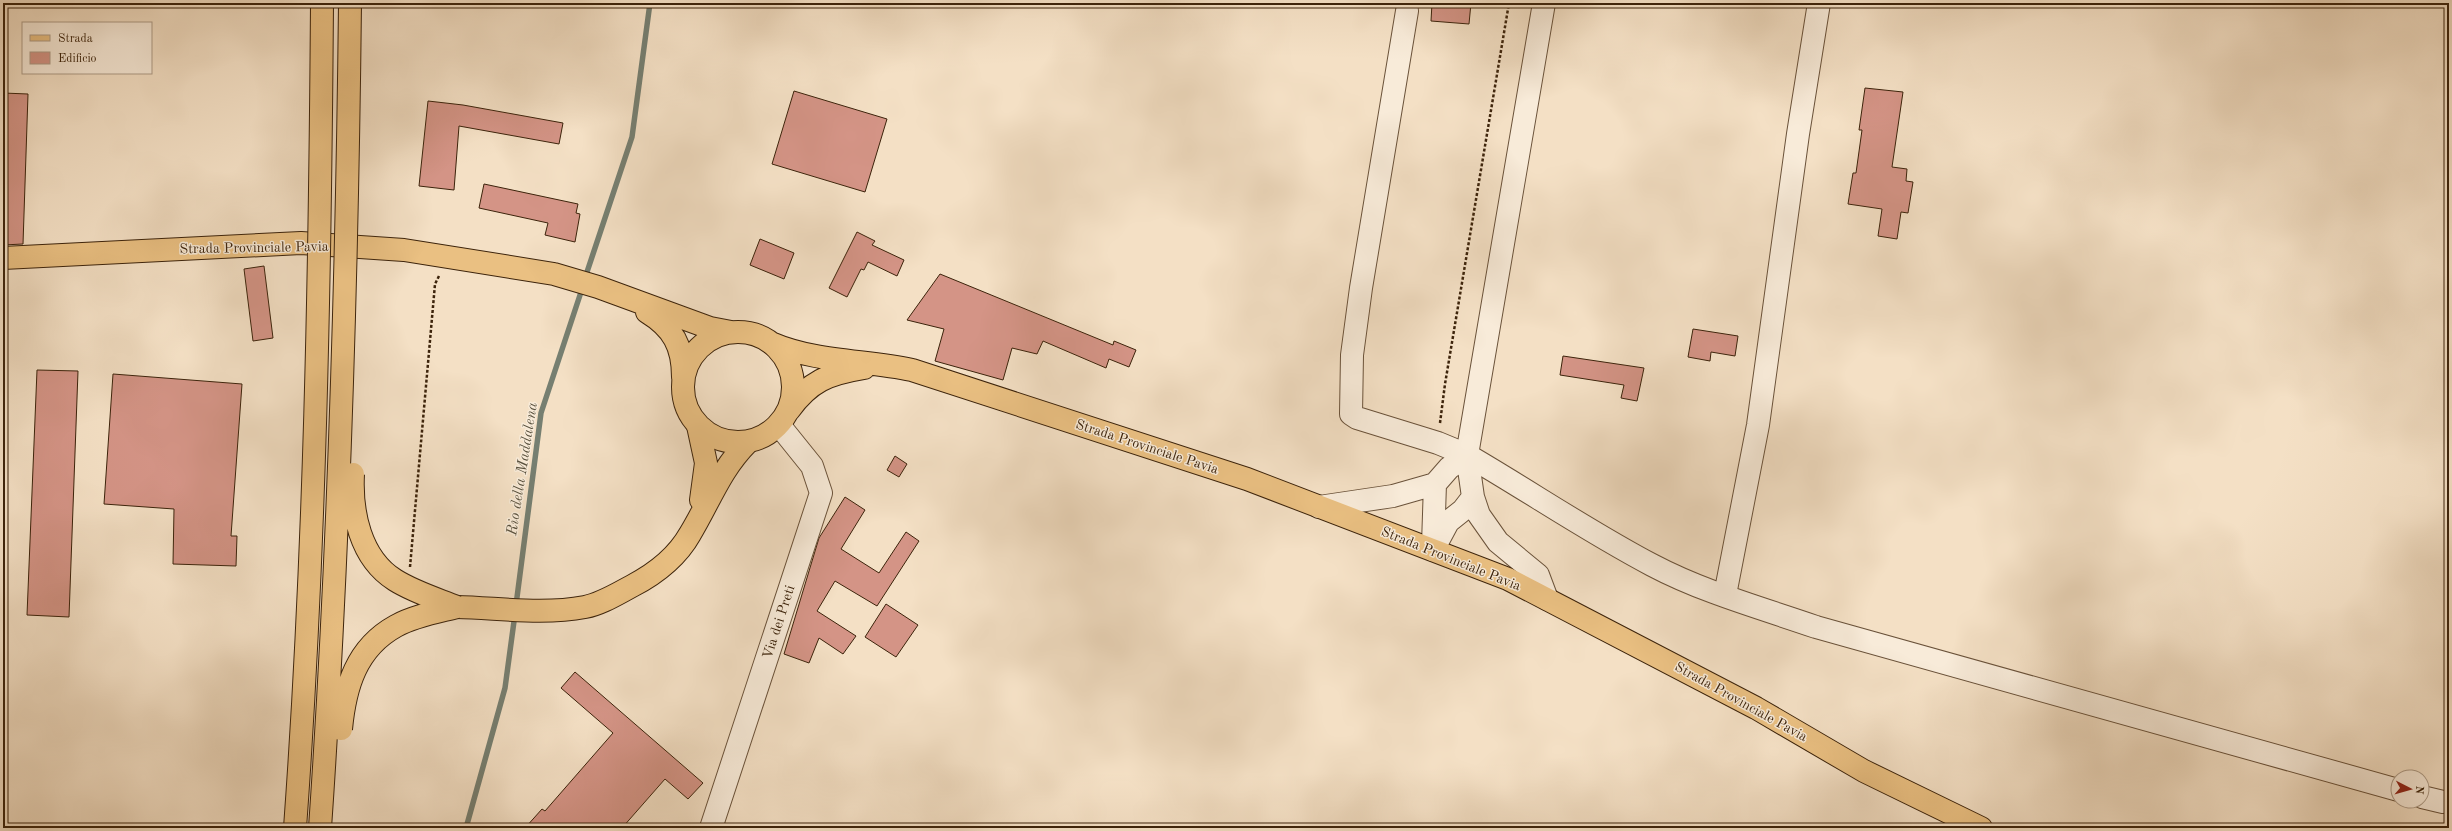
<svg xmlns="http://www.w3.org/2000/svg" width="2452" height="831" font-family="'Old Standard TT',serif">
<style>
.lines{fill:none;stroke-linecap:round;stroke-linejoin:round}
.stream{stroke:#767f71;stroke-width:5.5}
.building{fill:#d49486;stroke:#3c230b}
.minor-casing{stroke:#6a523a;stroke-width:24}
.major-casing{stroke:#3c230b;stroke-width:24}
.highway-casing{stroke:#3c230b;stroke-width:24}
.path{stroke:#3c230b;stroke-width:2.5;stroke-dasharray:3 2;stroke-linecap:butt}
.minor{stroke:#f8ebd9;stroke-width:22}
.major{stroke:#eac082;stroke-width:22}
.highway{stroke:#eac082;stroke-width:22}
.highway-bridge-casing{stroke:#3c230b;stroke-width:24;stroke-linecap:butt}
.highway-bridge{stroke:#eac082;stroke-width:22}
.labels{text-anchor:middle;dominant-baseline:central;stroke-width:3;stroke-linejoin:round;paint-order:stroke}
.street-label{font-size:14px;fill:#3c230b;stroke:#f8ebd9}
.water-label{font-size:15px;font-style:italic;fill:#59513e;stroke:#f8ebd9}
</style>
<rect width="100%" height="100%" fill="#f4e0c5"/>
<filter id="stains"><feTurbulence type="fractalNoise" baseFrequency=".005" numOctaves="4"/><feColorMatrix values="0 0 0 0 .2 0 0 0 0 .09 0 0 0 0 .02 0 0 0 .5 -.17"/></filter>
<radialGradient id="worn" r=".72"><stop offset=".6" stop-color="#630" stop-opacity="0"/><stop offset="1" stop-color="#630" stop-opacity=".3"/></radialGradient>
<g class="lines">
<path class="stream" d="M585 278 632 137 650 3
M516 605 541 413 583 286
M466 828 505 688 515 614"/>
</g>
<path class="building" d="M1432 3H1471L1469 24 1431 21Z
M1865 88 1903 92 1892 167 1907 169 1906 181 1913 182 1908 213 1901 212 1897 239 1878 236 1882 209 1848 204 1853 173H1856L1862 130H1859Z
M794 91 887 119 865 192 772 164Z
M3 93 28 94 23 244 3 245Z
M428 101 463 105 563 123 559 144 459 126 454 190 419 186Z
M484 184 578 204 576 213 580 214 575 242 545 235 548 223 479 208Z
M857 232 875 241 872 245 904 260 897 276 868 262 864 270 861 269 847 297 829 288Z
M760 239 794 253 784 279 750 265Z
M264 266 273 338 253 341 244 269Z
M940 274 1113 345 1114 341 1136 350 1129 367 1109 359 1106 368 1043 341 1037 354 1012 348 1003 380 935 361 944 329 907 320Z
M1693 329 1738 336 1735 356 1711 352 1710 361 1688 357Z
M1563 356 1644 368 1637 401 1621 398 1624 385 1560 375Z
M37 370 78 371 69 617 27 615Z
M113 374 242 384 231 536H237L236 566 173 564 174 509 104 504Z
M895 456 907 464 899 477 887 470Z
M845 497 865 510 841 549 879 573 906 532 919 541 877 606 835 581 817 611 856 636 843 654 819 638 809 663 784 654 819 538Z
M886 604 918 625 896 657 865 637Z
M575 672 703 783 688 799 665 779 622 828H525L542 809 545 811 613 733 561 688Z"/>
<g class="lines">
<defs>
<path id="minor" d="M1544 3 1467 455 1473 497 1479 515 1498 542 1538 575 1547 599
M1407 11 1361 288 1352 355 1351 414 1357 418 1438 443 1467 455C1529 491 1589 532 1652 565 1703 592 1761 608 1816 627L2398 790
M1319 507 1393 496 1435 484 1449 468 1467 455
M1433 544 1435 484
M1433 550 1448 522 1463 510 1473 497
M1725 595 1758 425 1798 134 1819 3
M2422 797 2443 802
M711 828 821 493 812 466 779 425"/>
<path id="major" d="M3 258 301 243 404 250 554 274 598 287 710 328 731 332
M647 312C673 328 683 346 683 377
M683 387a55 55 0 1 1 110 0a55 55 0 1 1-110 0Z
M771 343C815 362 865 360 912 370L1247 479 1508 579 1756 708 1864 771 1981 828
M789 410C810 381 828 374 864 368"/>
<path id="highway" d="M698 426 706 463 701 500
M457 607C499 608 543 615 585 607 601 604 617 594 632 586 655 574 677 557 690 534 710 501 720 470 748 442"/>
</defs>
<use href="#minor" class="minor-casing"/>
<use href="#major" class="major-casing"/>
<use href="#highway" class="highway-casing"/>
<path class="path" d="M1440 423 1445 384 1509 3
M410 567 435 284 439 276"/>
<use href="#minor" class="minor"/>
<use href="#major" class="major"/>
<use href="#highway" class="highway"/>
<defs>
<path id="highway-bridge" d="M353 474C351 512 360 558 395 580 414 592 437 599 457 607
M341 729C345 687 356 648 396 626 414 616 437 612 457 607
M295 828C315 553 320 278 322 3
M320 828C339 553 347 278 350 3"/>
</defs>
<use href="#highway-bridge" class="highway-bridge-casing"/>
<use href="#highway-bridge" class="highway-bridge"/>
</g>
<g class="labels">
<g class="street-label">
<text transform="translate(254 248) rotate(-1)">Strada Provinciale Pavia</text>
<text transform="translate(1147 447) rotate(18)">Strada Provinciale Pavia</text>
<text transform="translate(1451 559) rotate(22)">Strada Provinciale Pavia</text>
<text transform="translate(779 622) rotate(-72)">Via dei Preti</text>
<text transform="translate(1741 702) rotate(29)">Strada Provinciale Pavia</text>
</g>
<g class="water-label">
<text transform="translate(523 469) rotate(-81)">Rio della Maddalena</text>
</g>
</g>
<rect width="2452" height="831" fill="none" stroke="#f4e0c5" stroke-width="16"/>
<rect x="4" y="4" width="2444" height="823" fill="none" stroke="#3c230b" stroke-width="2"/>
<rect x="8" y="8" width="2436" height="815" fill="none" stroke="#3c230b"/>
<rect x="22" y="22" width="130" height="52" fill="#f8ebd9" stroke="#ad9b87"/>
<rect x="30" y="35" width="20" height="6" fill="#eac082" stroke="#ad9b87"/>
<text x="58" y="42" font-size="12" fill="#3c230b">Strada</text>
<rect x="30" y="52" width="20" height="12" fill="#d49486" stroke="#ad9b87"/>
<text x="58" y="62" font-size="12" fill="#3c230b">Edificio</text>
<g transform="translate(2410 789) rotate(96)"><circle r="19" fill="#f8ebd9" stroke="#ad9b87"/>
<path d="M0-3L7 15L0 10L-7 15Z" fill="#8f2418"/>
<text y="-6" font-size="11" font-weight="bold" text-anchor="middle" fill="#3c230b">N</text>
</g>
<rect width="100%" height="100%" filter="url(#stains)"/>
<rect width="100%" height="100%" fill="url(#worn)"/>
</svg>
